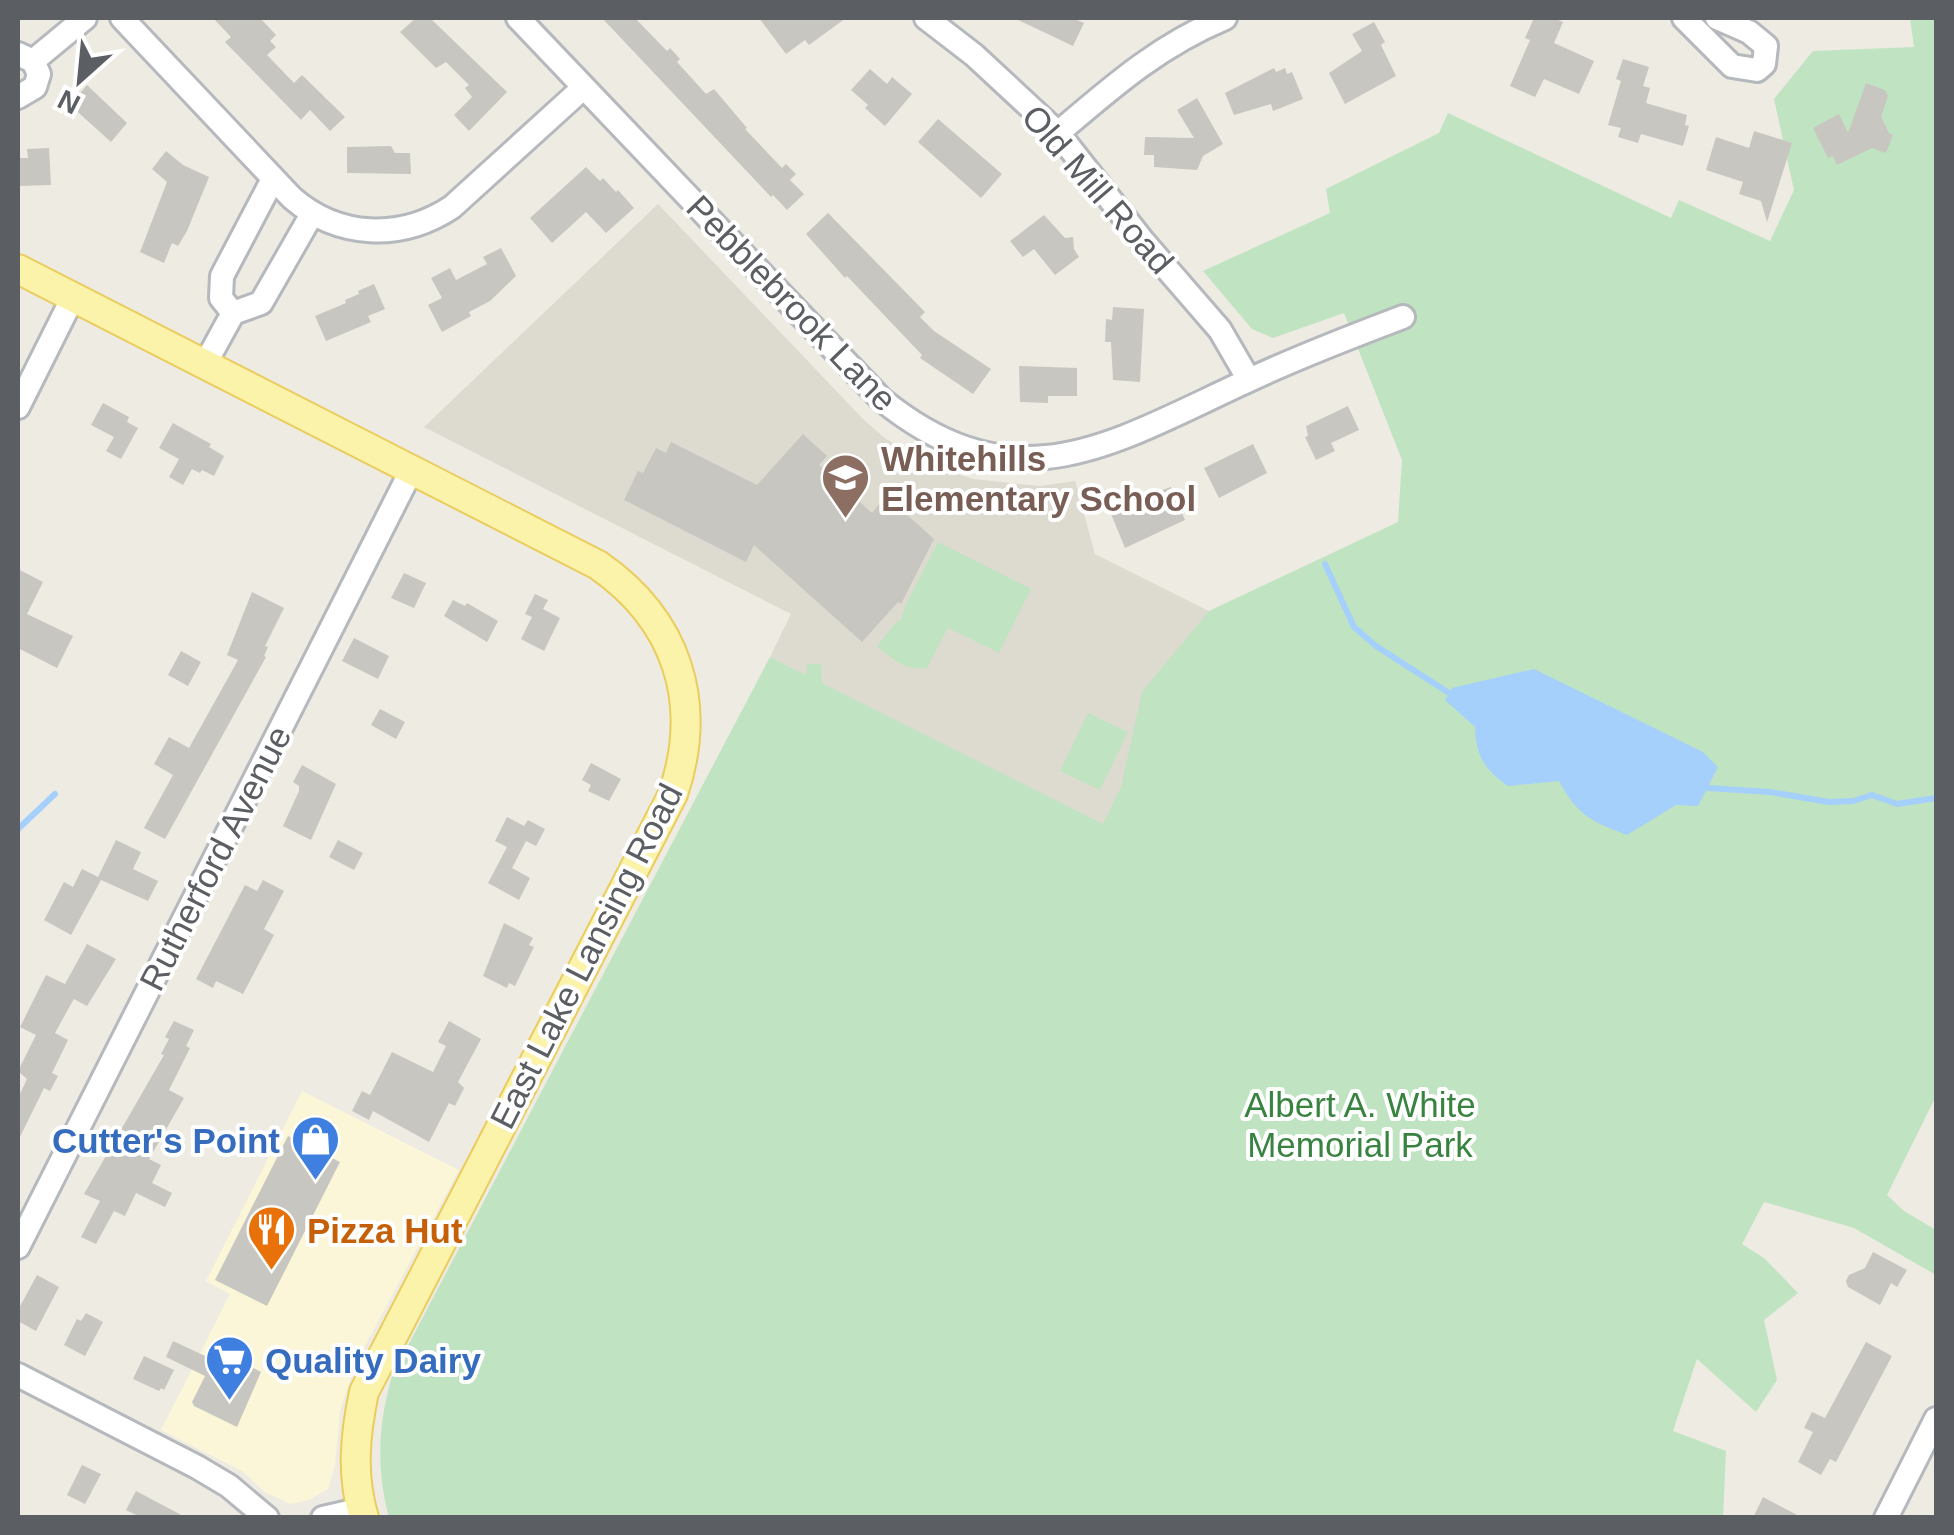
<svg xmlns="http://www.w3.org/2000/svg" width="1954" height="1535" font-family="Arial,sans-serif">
<style>
.commercial{fill:#fcf6d8}
.education{fill:#dddad0}
.green{fill:#c0e3c2}
.water{fill:#a4d0fb}
.lines{fill:none;stroke-linecap:round;stroke-linejoin:round}
.stream{stroke:#a4d0fb;stroke-width:6}
.building{fill:#c8c6c0}
.minor-casing{stroke:#b5b8bc;stroke-width:28}
.major-casing{stroke:#ebcc5e;stroke-width:32}
.minor{stroke:#fff;stroke-width:22}
.major{stroke:#fbf3a9;stroke-width:28}
.labels{text-anchor:middle;dominant-baseline:central;stroke-width:8;stroke-linejoin:round;paint-order:stroke}
.street-label{font-size:35px;fill:#5b5e62;stroke:#fff}
.education-label{font-size:35px;font-weight:bold;fill:#785e54;stroke:#fff;text-anchor:start}
.park-label{font-size:35px;fill:#398341;stroke:#fff}
.shop-label{font-size:35px;font-weight:bold;fill:#366cbe;stroke:#fff;text-anchor:end}
.food-label{font-size:35px;font-weight:bold;fill:#c56008;stroke:#fff;text-anchor:start}
</style>
<rect width="100%" height="100%" fill="#edebe2"/>
<path class="commercial" d="M302 1091 459 1170 356 1363 340 1411 335 1465 328 1489 309 1500 290 1504 265 1492 242 1471 161 1430 230 1294 206 1281Z"/>
<path class="education" d="M658 204 864 420 886 439 942 469 973 479 1040 486 1075 481 1095 554 1209 611 1103 825 770 657 791 614 424 427Z"/>
<path class="green" d="M1910 18H1936V1096L1887 1195 1904 1211 1936 1230V1275L1854 1228 1764 1202 1742 1244 1764 1258 1798 1293 1764 1320 1777 1380 1756 1412 1697 1359 1673 1431 1726 1451 1723 1517 389 1518C376 1468 378 1425 392 1376L770 657 806 675 807 664H821L822 683 1103 824 1121 787 1142 692 1209 611 1398 522 1402 460 1344 313 1273 338 1252 329 1203 271 1330 213 1326 189 1439 133 1448 113 1671 218 1679 200 1770 241 1794 190 1774 99 1813 51 1914 47Z
M938 542 1031 589 999 653 948 628 927 668C906 671 893 660 877 646L896 622 901 620 905 606Z
M1088 713 1128 732 1100 790 1060 771Z"/>
<path class="water" d="M1534 669 1703 752 1718 767 1698 806 1676 805 1627 835C1592 822 1577 815 1559 781L1508 786C1484 769 1476 756 1475 727L1445 700 1452 688Z"/>
<g class="lines">
<path class="stream" d="M1325 564 1354 627 1376 646 1449 693
M1708 788 1770 792 1829 802 1853 801 1872 795 1897 804 1936 798
M18 829 55 794"/>
</g>
<path class="building" d="M213 18H260L276 35 270 41 276 47 267 55 294 83 302 75 345 117 330 131 310 110 301 120 225 42 231 37Z
M416 18H430L507 92 469 131 454 115 472 97 465 88 469 85 446 62 436 68 400 32Z
M602 18H635L667 51 670 48 680 59 677 62 706 94 714 89 747 128 745 129 782 168 786 164 796 174 790 180 804 194 787 210 773 195 771 197Z
M759 18H846L809 45 805 40 786 54Z
M1014 18H1072L1084 23 1073 46Z
M1534 18H1553L1563 22 1554 43 1594 61 1579 94 1544 79 1535 97 1510 86 1530 40 1525 38Z
M1374 22 1385 42 1381 45 1396 76 1345 104 1329 73 1362 51 1352 34Z
M1623 59 1649 67 1643 86 1650 88 1646 103 1687 115 1685 125 1689 126 1683 146 1641 134 1638 143 1618 137 1621 128 1608 125 1621 81 1616 79Z
M1274 68 1276 72 1285 68 1287 74 1292 72 1303 99 1273 111 1271 104 1234 115 1225 93Z
M870 69 887 84 892 77 912 94 885 126 865 108 868 105 851 90Z
M1866 83 1885 90 1888 96 1881 117 1889 133 1893 135 1886 153 1872 148 1837 165 1833 156 1828 158 1813 128 1839 114 1848 133Z
M87 85 127 123 111 142 70 105Z
M1197 98 1223 144 1203 156 1197 170 1154 167V155H1144L1145 137 1194 138 1177 110Z
M938 119 1002 174 981 198 918 142Z
M1754 131 1792 143 1767 222 1761 201 1739 194 1743 182 1706 170 1716 137 1749 148Z
M391 146 395 153H410L411 174 347 173V147Z
M49 148 51 185 18 186V158H28L27 149Z
M166 151 183 165 209 177 187 231 178 246 172 243 164 263 140 252 167 182 152 169Z
M586 167 600 181 603 178 616 192 618 190 634 208 606 233 586 212 552 243 530 218Z
M828 213 925 312 920 317 934 331 991 369 973 394 920 358 922 355 847 276 845 278 806 234Z
M1044 215 1065 238 1073 237 1074 249 1079 257 1055 275 1034 249 1023 257 1010 241Z
M501 248 516 276 490 301 469 312 471 316 442 332 428 305 442 298 431 278 450 268 456 280 487 264 483 257Z
M374 284 385 309 368 316 371 322 326 341 315 316 346 303 345 300 359 294 358 291Z
M1113 307 1144 309 1140 382 1113 380 1111 342H1105L1106 319 1112 320Z
M1019 366 1077 368V396H1048V403L1020 402Z
M103 403 129 417 127 422 138 428 121 459 106 451 114 437 91 425Z
M1348 406 1359 430 1331 443 1335 451 1316 460 1305 437 1308 436 1306 426Z
M173 423 211 444 209 447 224 456 214 476 202 470 200 473 192 469 183 485 169 477 179 459 159 448Z
M803 434 827 456 819 465 872 513 886 496 934 539 901 604 898 602 862 642 754 545 746 562 624 500 638 471 643 473 656 448 666 453 671 442 757 485Z
M1253 444 1267 473 1219 498 1204 468Z
M1171 487 1185 520 1125 548 1109 509Z
M18 569 43 582 27 614 73 636 57 668 18 648Z
M404 573 426 583 414 608 391 598Z
M252 592 284 608 265 646 268 647 264 656 266 657 165 839 144 828 173 775 154 764 169 737 189 748 238 660 227 655Z
M535 594 548 600 543 609 560 618 544 651 521 639 532 617 525 614Z
M453 600 465 606 467 603 498 621 487 642 444 616Z
M354 638 389 656 378 679 342 661Z
M181 651 201 662 188 686 168 675Z
M380 709 405 722 396 739 371 725Z
M591 763 621 779 609 801 588 791 591 785 582 780Z
M302 765 336 784 311 840 283 826 299 791V786L293 782Z
M507 817 524 826 528 820 545 829 536 846 526 841 512 868 530 878 519 900 488 883 507 847 495 841Z
M116 840 141 852 133 869 158 881 148 901 101 880 71 935 44 920 64 882 73 887 82 869 98 877Z
M338 840 363 853 354 870 329 857Z
M263 880 284 891 264 929 274 935 243 994 216 981 213 988 196 979 245 885 257 891Z
M504 923 533 938 529 945 534 947 515 986 509 983 507 988 483 976Z
M87 944 116 959 87 1006 74 999 71 1004 55 1033 68 1040 52 1073 58 1076 50 1091 44 1088 18 1141V1098L27 1079 18 1071 36 1035 20 1027 46 975 65 984Z
M174 1021 194 1030 186 1046 190 1048 169 1090 184 1098 149 1159 161 1165 152 1183 172 1193 165 1207 136 1193 125 1216 114 1211 96 1244 81 1237 100 1201 84 1194 164 1055 161 1054 169 1039 165 1037Z
M449 1021 481 1039 458 1082 464 1088 455 1106 449 1103 429 1142 373 1111 369 1120 352 1111 362 1091 370 1095 392 1052 433 1072 446 1046 438 1042Z
M288 1136 340 1162 267 1306 215 1280Z
M1873 1252 1907 1270 1897 1287 1891 1283 1880 1305 1848 1287 1846 1281 1849 1275 1865 1268Z
M37 1275 59 1287 36 1331 18 1321V1310Z
M86 1313 103 1322 85 1356 64 1345 77 1319 81 1321Z
M173 1341 216 1361 221 1351 261 1372 237 1427 194 1406 192 1402 205 1376 166 1357Z
M1866 1342 1892 1356 1836 1462 1830 1459 1821 1475 1798 1462 1813 1432 1804 1428 1812 1412 1825 1418Z
M144 1356 174 1370 164 1390 161 1388 159 1391 133 1379Z
M82 1465 101 1474 85 1504 67 1495Z
M136 1491 187 1518H142L126 1510Z
M1763 1497 1803 1518H1753Z"/>
<g class="lines">
<defs>
<path id="minor" d="M122 18 292 198C338 238 401 241 452 207L583 88
M518 18 881 399C1016 509 1112 443 1247 381 1298 357 1350 337 1403 317
M926 18 974 55 1058 133 1142 240 1220 330 1249 380
M1684 18 1732 66 1757 70 1764 64 1766 46 1749 32 1717 18
M18 54 33 61 39 74 35 87 18 97
M33 61 85 18
M1058 133C1112 87 1158 46 1225 18
M233 313 221 298 222 276 273 179
M205 364 233 313 261 303 312 214
M18 407 73 297
M18 1247 412 469
M18 1375 197 1467 229 1486 267 1518
M323 1518 362 1509
M1886 1518 1936 1419"/>
<path id="major" d="M18 269 598 565C677 620 704 702 673 794L364 1392C355 1435 351 1475 364 1518"/>
</defs>
<use href="#minor" class="minor-casing"/>
<use href="#major" class="major-casing"/>
<use href="#minor" class="minor"/>
<use href="#major" class="major"/>
</g>
<defs>
<symbol id="school-pin" viewBox="-11 -11 22 30"><path d="M0 17L-7.5 6A9.5 9.5 0 1 1 7.5 6Z" fill="#8d6e63" stroke="#fff"/><path d="M0-5L7-2L0 1L-7-2ZM-4 1L0 2.5L4 1V4Q0 6-4 4Z" fill="#fff"/></symbol>
<symbol id="shop-pin" viewBox="-11 -11 22 30"><path d="M0 17L-7.5 6A9.5 9.5 0 1 1 7.5 6Z" fill="#3f7fe0" stroke="#fff"/><path d="M-5-2.5h2.3a2.7 3.5 0 0 1 5.4 0H5L5.5 6h-11ZM-1.5-2.5h3a1.5 2.3 0 0 0-3 0Z" fill="#fff"/></symbol>
<symbol id="restaurant-pin" viewBox="-11 -11 22 30"><path d="M0 17L-7.5 6A9.5 9.5 0 1 1 7.5 6Z" fill="#e8710a" stroke="#fff"/><path d="M-5-6h1v4h1v-4h1v4h1v-4h1v5L-1.5 .5V6h-2V.5L-5-1ZM5-6V6H3V1.5H1.5Q1.5-4 5-6Z" fill="#fff"/></symbol>
<symbol id="supermarket-pin" viewBox="-11 -11 22 30"><path d="M0 17L-7.5 6A9.5 9.5 0 1 1 7.5 6Z" fill="#3f7fe0" stroke="#fff"/><path d="M-6-5.5h2.5l.6 2H6L4.5 2H-2.5L-4.4-4H-6ZM-1.5 3.2a1.3 1.3 0 1 0 .1 0ZM3 3.2a1.3 1.3 0 1 0 .1 0Z" fill="#fff"/></symbol>
</defs>
<g fill-rule="evenodd">
<use href="#school-pin" x="818" y="450" width="55" height="75"/>
<use href="#shop-pin" x="288" y="1112" width="55" height="75"/>
<use href="#restaurant-pin" x="244" y="1202" width="55" height="75"/>
<use href="#supermarket-pin" x="202" y="1332" width="55" height="75"/>
</g>
<g class="labels">
<g class="street-label">
<text transform="translate(1098 189) rotate(49)">Old Mill Road</text>
<text transform="translate(792 303) rotate(46)">Pebblebrook Lane</text>
<text transform="translate(215 858) rotate(-63)">Rutherford Avenue</text>
<text transform="translate(586 956) rotate(-63)">East Lake Lansing Road</text>
</g>
<g class="education-label">
<text x="881" y="458">Whitehills<tspan x="881" dy="40">Elementary School</tspan></text>
</g>
<g class="park-label">
<text x="1360" y="1104">Albert A. White<tspan x="1360" dy="40">Memorial Park</tspan></text>
</g>
<g class="shop-label">
<text x="280" y="1140">Cutter's Point</text>
<text x="265" y="1360" text-anchor="start">Quality Dairy</text>
</g>
<g class="food-label">
<text x="307" y="1230">Pizza Hut</text>
</g>
</g>
<rect width="1954" height="1535" fill="none" stroke="#5b5e62" stroke-width="40"/>
<g transform="translate(80 80) rotate(207)" stroke="#ffffff" stroke-width="8" paint-order="stroke">
<path d="M0-8L18 38L0 25L-18 38Z" fill="#5b5e62"/>
<text y="-15" font-size="28" font-weight="bold" text-anchor="middle" fill="#5b5e62">N</text>
</g>
</svg>
